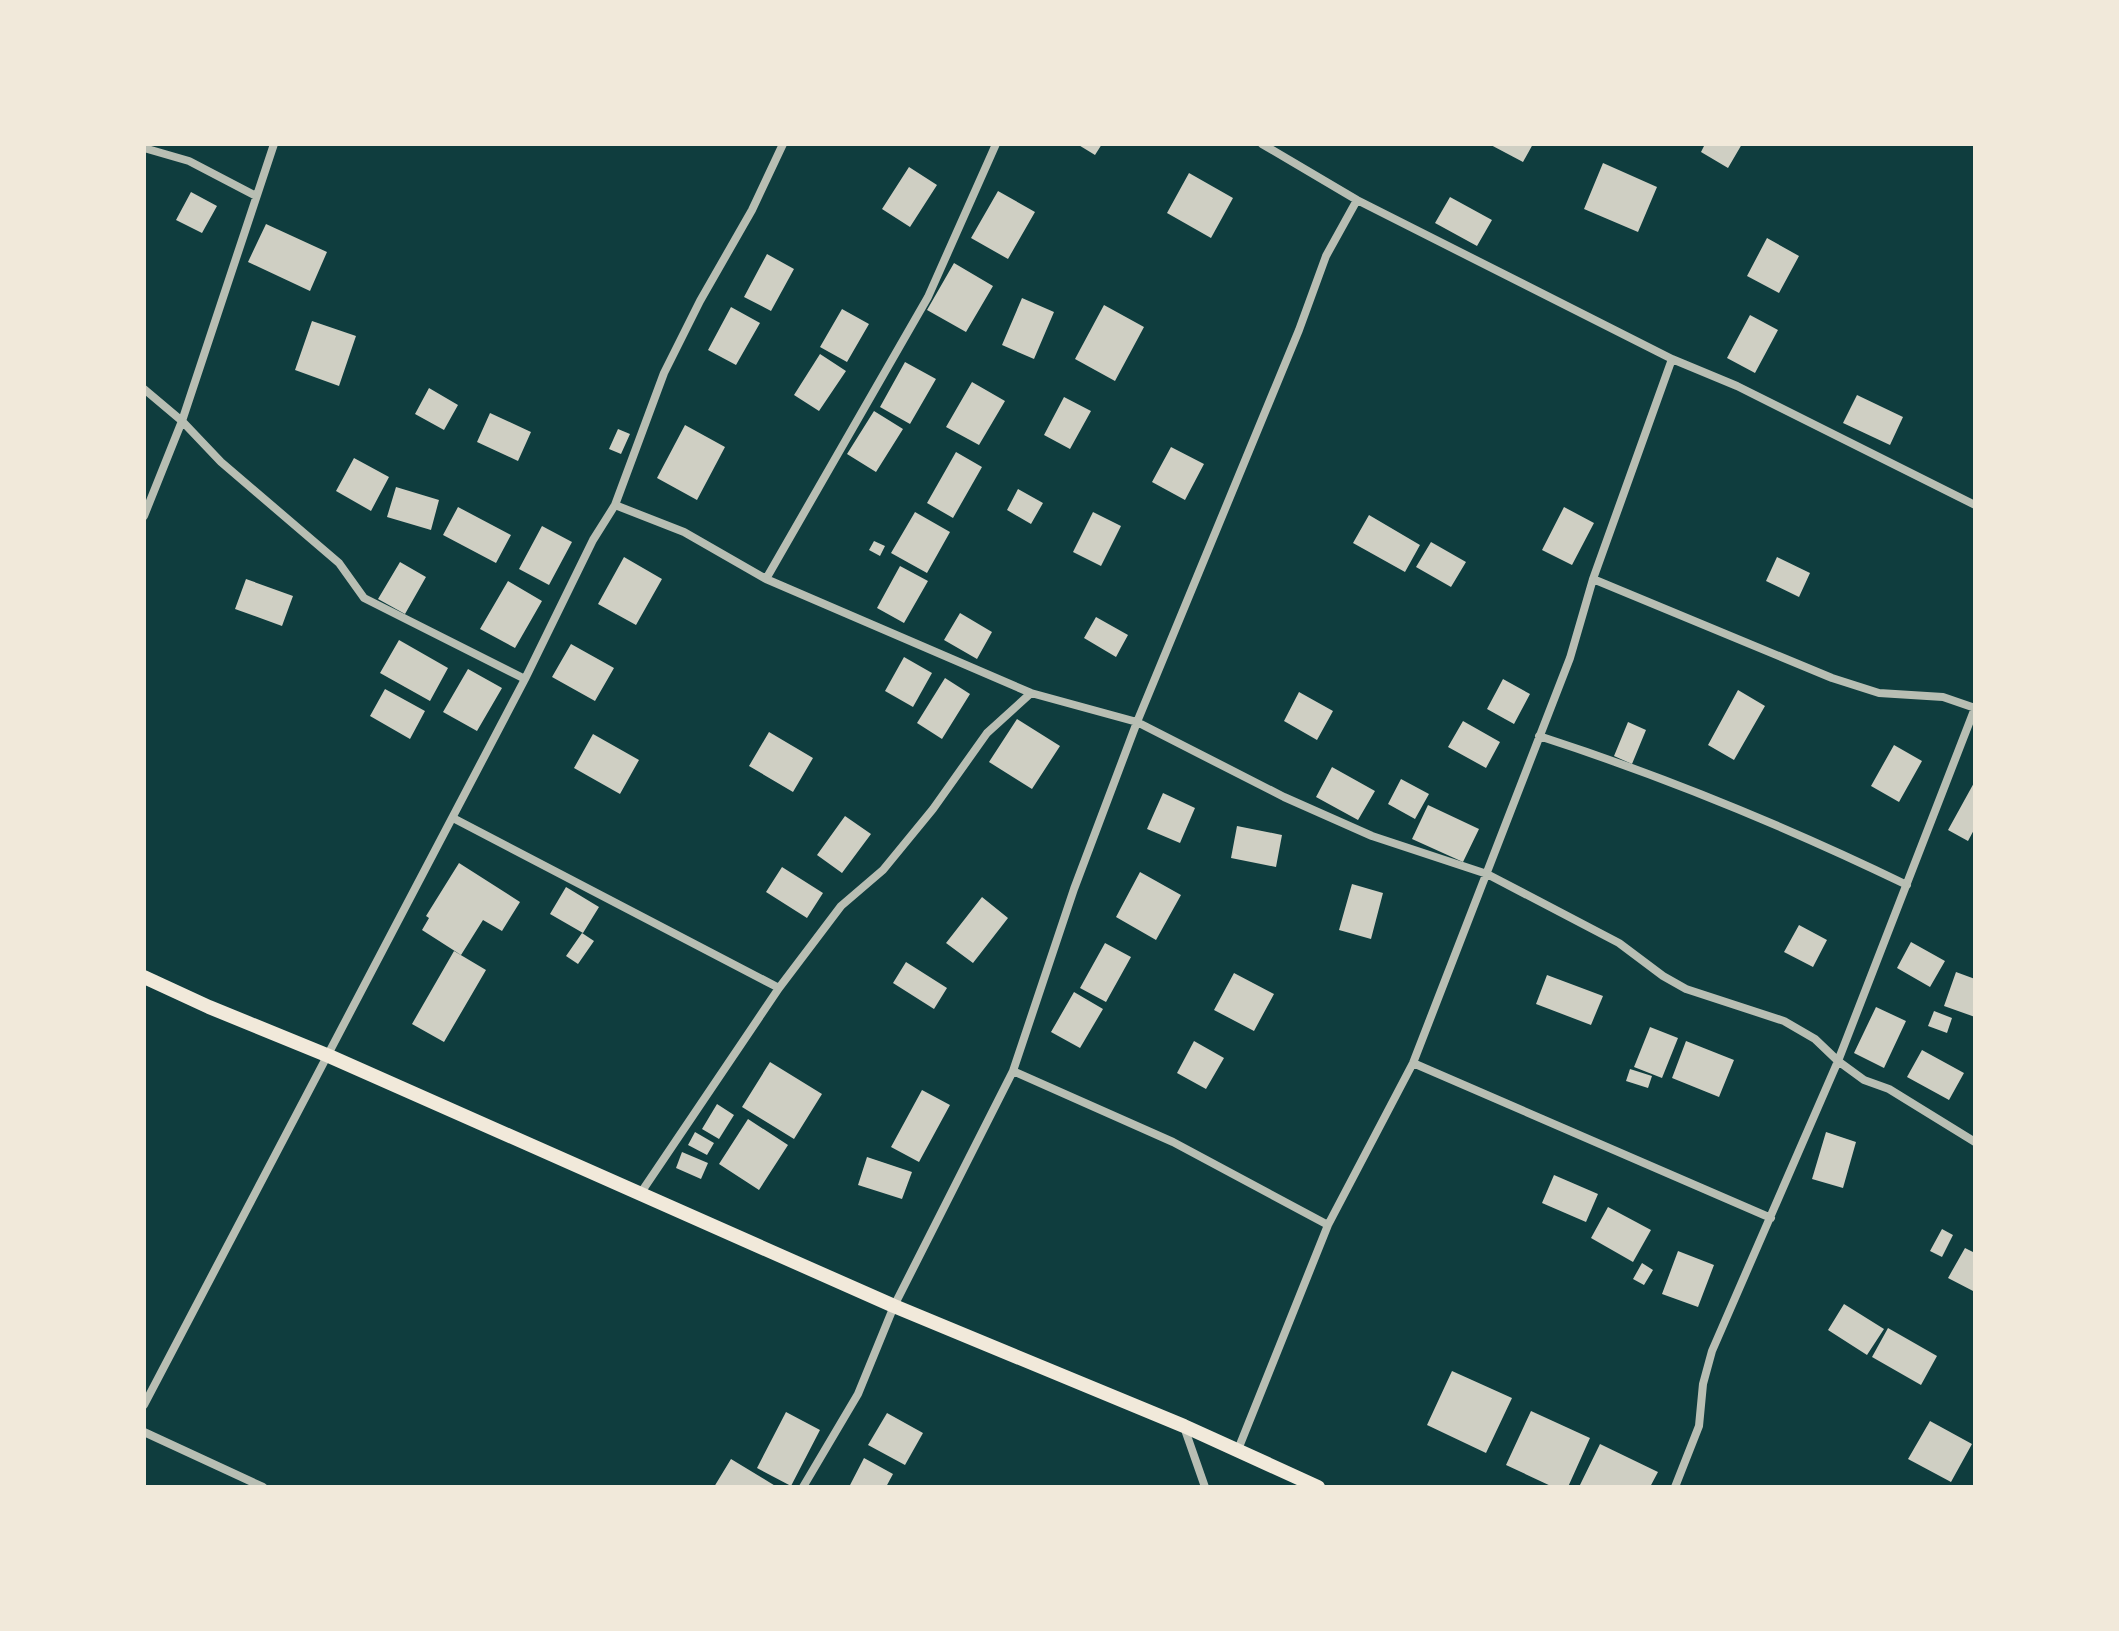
<svg xmlns="http://www.w3.org/2000/svg" width="2119" height="1631" font-family="Overpass,sans-serif">
<style>
.building{fill:#cfcfc3}
.lines{fill:none;stroke-linecap:round;stroke-linejoin:round}
.minor{stroke:#b8beb3;stroke-width:8}
.primary{stroke:#f1e9da;stroke-width:14}
</style>
<rect width="100%" height="100%" fill="#0f3d3e"/>
<path class="building" d="M1077 144H1102L1095 155Z
M1489 144H1533L1523 162Z
M1705 144H1742L1728 168 1701 152Z
M1603 163 1657 187 1638 232 1584 209Z
M909 167 937 185 910 227 882 209Z
M1189 173 1233 198 1211 238 1167 213Z
M998 191 1035 212 1008 259 971 238Z
M191 192 217 206 202 233 176 220Z
M1450 197 1492 220 1477 246 1435 223Z
M266 224 327 252 310 291 248 262Z
M1767 238 1799 256 1779 293 1747 276Z
M767 254 794 269 771 311 744 297Z
M954 263 993 286 966 332 927 310Z
M1022 298 1054 312 1034 359 1002 345Z
M1104 305 1144 327 1115 381 1075 359Z
M731 307 760 323 736 365 708 350Z
M842 309 869 324 847 362 820 347Z
M1750 315 1778 330 1755 373 1727 358Z
M312 321 356 336 339 386 295 370Z
M820 354 846 371 819 411 794 395Z
M905 362 936 379 910 424 880 407Z
M972 382 1005 401 979 445 946 427Z
M429 388 458 405 444 430 415 414Z
M1857 395 1903 417 1890 445 1843 423Z
M1064 397 1091 411 1070 449 1044 435Z
M874 411 903 429 876 472 847 454Z
M490 413 531 432 518 461 477 442Z
M685 425 725 447 697 500 657 478Z
M618 429 630 434 621 454 609 449Z
M1171 447 1204 464 1185 500 1152 482Z
M956 452 982 467 953 518 927 503Z
M354 458 389 477 371 511 336 491Z
M396 487 439 500 431 530 387 517Z
M1018 489 1043 503 1031 524 1007 510Z
M458 507 511 535 496 563 443 535Z
M1564 507 1594 523 1572 565 1542 550Z
M915 512 950 532 927 573 891 553Z
M1093 512 1121 526 1101 566 1073 552Z
M1369 515 1420 545 1405 572 1353 543Z
M542 526 572 542 549 585 519 569Z
M874 541 885 546 880 556 869 550Z
M1431 542 1466 562 1451 587 1416 567Z
M624 557 662 579 636 625 598 604Z
M1777 557 1810 573 1799 597 1766 581Z
M400 562 426 577 405 614 378 599Z
M900 566 928 581 904 623 877 608Z
M246 579 293 596 282 626 235 609Z
M508 581 542 601 515 648 480 629Z
M960 613 992 632 977 659 944 640Z
M1096 617 1128 635 1116 657 1084 638Z
M399 640 448 668 430 701 380 673Z
M571 644 614 668 595 701 552 677Z
M904 657 932 673 913 707 885 691Z
M468 669 502 688 477 731 443 712Z
M945 678 970 694 942 739 917 723Z
M1503 679 1530 694 1514 724 1487 709Z
M385 689 425 711 410 739 370 716Z
M1738 690 1765 706 1734 760 1708 745Z
M1299 692 1333 711 1317 740 1284 721Z
M1017 719 1060 746 1032 789 989 762Z
M1463 721 1500 742 1486 768 1448 747Z
M1628 722 1646 730 1632 764 1614 756Z
M769 732 813 758 793 792 749 766Z
M593 734 639 760 620 794 574 768Z
M1894 745 1922 761 1899 802 1871 786Z
M1332 767 1375 791 1358 820 1316 797Z
M1401 779 1429 794 1415 819 1388 804Z
M1975 781V828L1968 841 1948 830Z
M1163 793 1195 808 1180 843 1147 829Z
M1428 805 1479 829 1463 862 1412 839Z
M845 816 871 834 842 873 817 855Z
M1237 826 1282 835 1276 867 1231 858Z
M459 863 520 902 502 931 483 920 461 955 422 930 429 918 426 916Z
M782 867 823 893 807 918 766 892Z
M1140 872 1181 895 1156 940 1116 917Z
M1352 884 1383 893 1371 939 1339 930Z
M566 887 599 907 583 933 550 914Z
M982 897 1008 918 973 963 946 943Z
M1799 925 1827 940 1813 967 1784 952Z
M582 933 594 941 578 964 566 956Z
M1911 942 1945 961 1930 987 1897 968Z
M1105 943 1131 957 1106 1002 1080 988Z
M454 951 486 970 444 1042 412 1024Z
M906 962 947 988 934 1009 893 983Z
M1956 972 1975 979V1017L1944 1006Z
M1234 973 1274 994 1254 1031 1214 1010Z
M1547 975 1603 996 1591 1025 1536 1004Z
M1074 992 1103 1009 1080 1048 1051 1032Z
M1876 1007 1906 1021 1884 1068 1854 1053Z
M1934 1011 1952 1018 1947 1033 1928 1026Z
M1650 1027 1678 1038 1662 1078 1634 1067Z
M1194 1041 1224 1058 1206 1089 1177 1073Z
M1686 1041 1734 1060 1719 1097 1672 1078Z
M1922 1050 1964 1073 1949 1100 1907 1077Z
M770 1062 822 1094 794 1139 742 1107Z
M1630 1069 1652 1076 1648 1088 1626 1081Z
M922 1090 950 1105 919 1162 891 1147Z
M717 1104 734 1115 719 1139 702 1129Z
M748 1119 788 1145 759 1190 719 1164Z
M695 1132 714 1143 707 1155 688 1145Z
M1826 1132 1856 1142 1843 1188 1812 1179Z
M682 1152 708 1163 701 1179 676 1168Z
M867 1157 912 1172 902 1199 858 1185Z
M1554 1175 1598 1194 1586 1222 1542 1203Z
M1608 1207 1651 1230 1633 1262 1591 1238Z
M1942 1229 1953 1235 1942 1257 1930 1251Z
M1965 1248 1975 1253V1292L1948 1278Z
M1678 1251 1714 1265 1698 1307 1662 1294Z
M1642 1263 1653 1270 1644 1285 1633 1279Z
M1844 1304 1884 1329 1867 1355 1828 1330Z
M1888 1328 1937 1356 1921 1385 1872 1357Z
M1452 1371 1512 1398 1486 1453 1427 1425Z
M1531 1411 1590 1438 1568 1487H1553L1506 1465Z
M786 1412 820 1430 791 1486 757 1468Z
M887 1413 923 1433 905 1465 868 1445Z
M1930 1421 1972 1444 1951 1482 1908 1459Z
M1600 1444 1658 1472 1650 1487H1579Z
M864 1458 893 1474 886 1487H849Z
M731 1459 777 1487H714Z"/>
<g class="lines">
<path class="minor" d="M144 148 189 161 256 196
M1672 359 1737 386 1975 505
M144 389 182 421 221 462 339 563 364 598 525 679
M615 505 684 532 766 579 1031 693 1137 722 1284 797 1372 836 1487 874 1619 943 1663 976 1686 989 1784 1021 1815 1039 1838 1061 1864 1080 1889 1089 1975 1142
M144 516 182 421 274 144
M766 579 928 297 996 144
M1593 579 1832 678 1879 693 1943 697 1975 708
M1539 736C1666 777 1787 827 1907 885
M453 818 779 988
M1413 1063 1771 1218
M1013 1071 1173 1142 1328 1225
M640 1194 779 988 841 906 883 870 933 809 987 733 1031 693
M144 1405 525 679 593 540 615 505 664 373 700 301 752 210 783 144
M1184 1427 1205 1487
M144 1432 263 1487
M1237 1452 1328 1225 1413 1063 1570 658 1593 579 1672 359 1357 200 1262 144
M803 1487 858 1394 894 1306 1013 1071 1074 889 1137 722 1299 330 1326 256 1357 200
M1675 1487 1699 1426 1703 1384 1712 1351 1838 1061 1975 708"/>
<path class="primary" d="M144 977 209 1007 329 1056 894 1306 1184 1426 1318 1487"/>
</g>
<rect width="2119" height="1631" fill="none" stroke="#f1e9da" stroke-width="292"/>
</svg>
